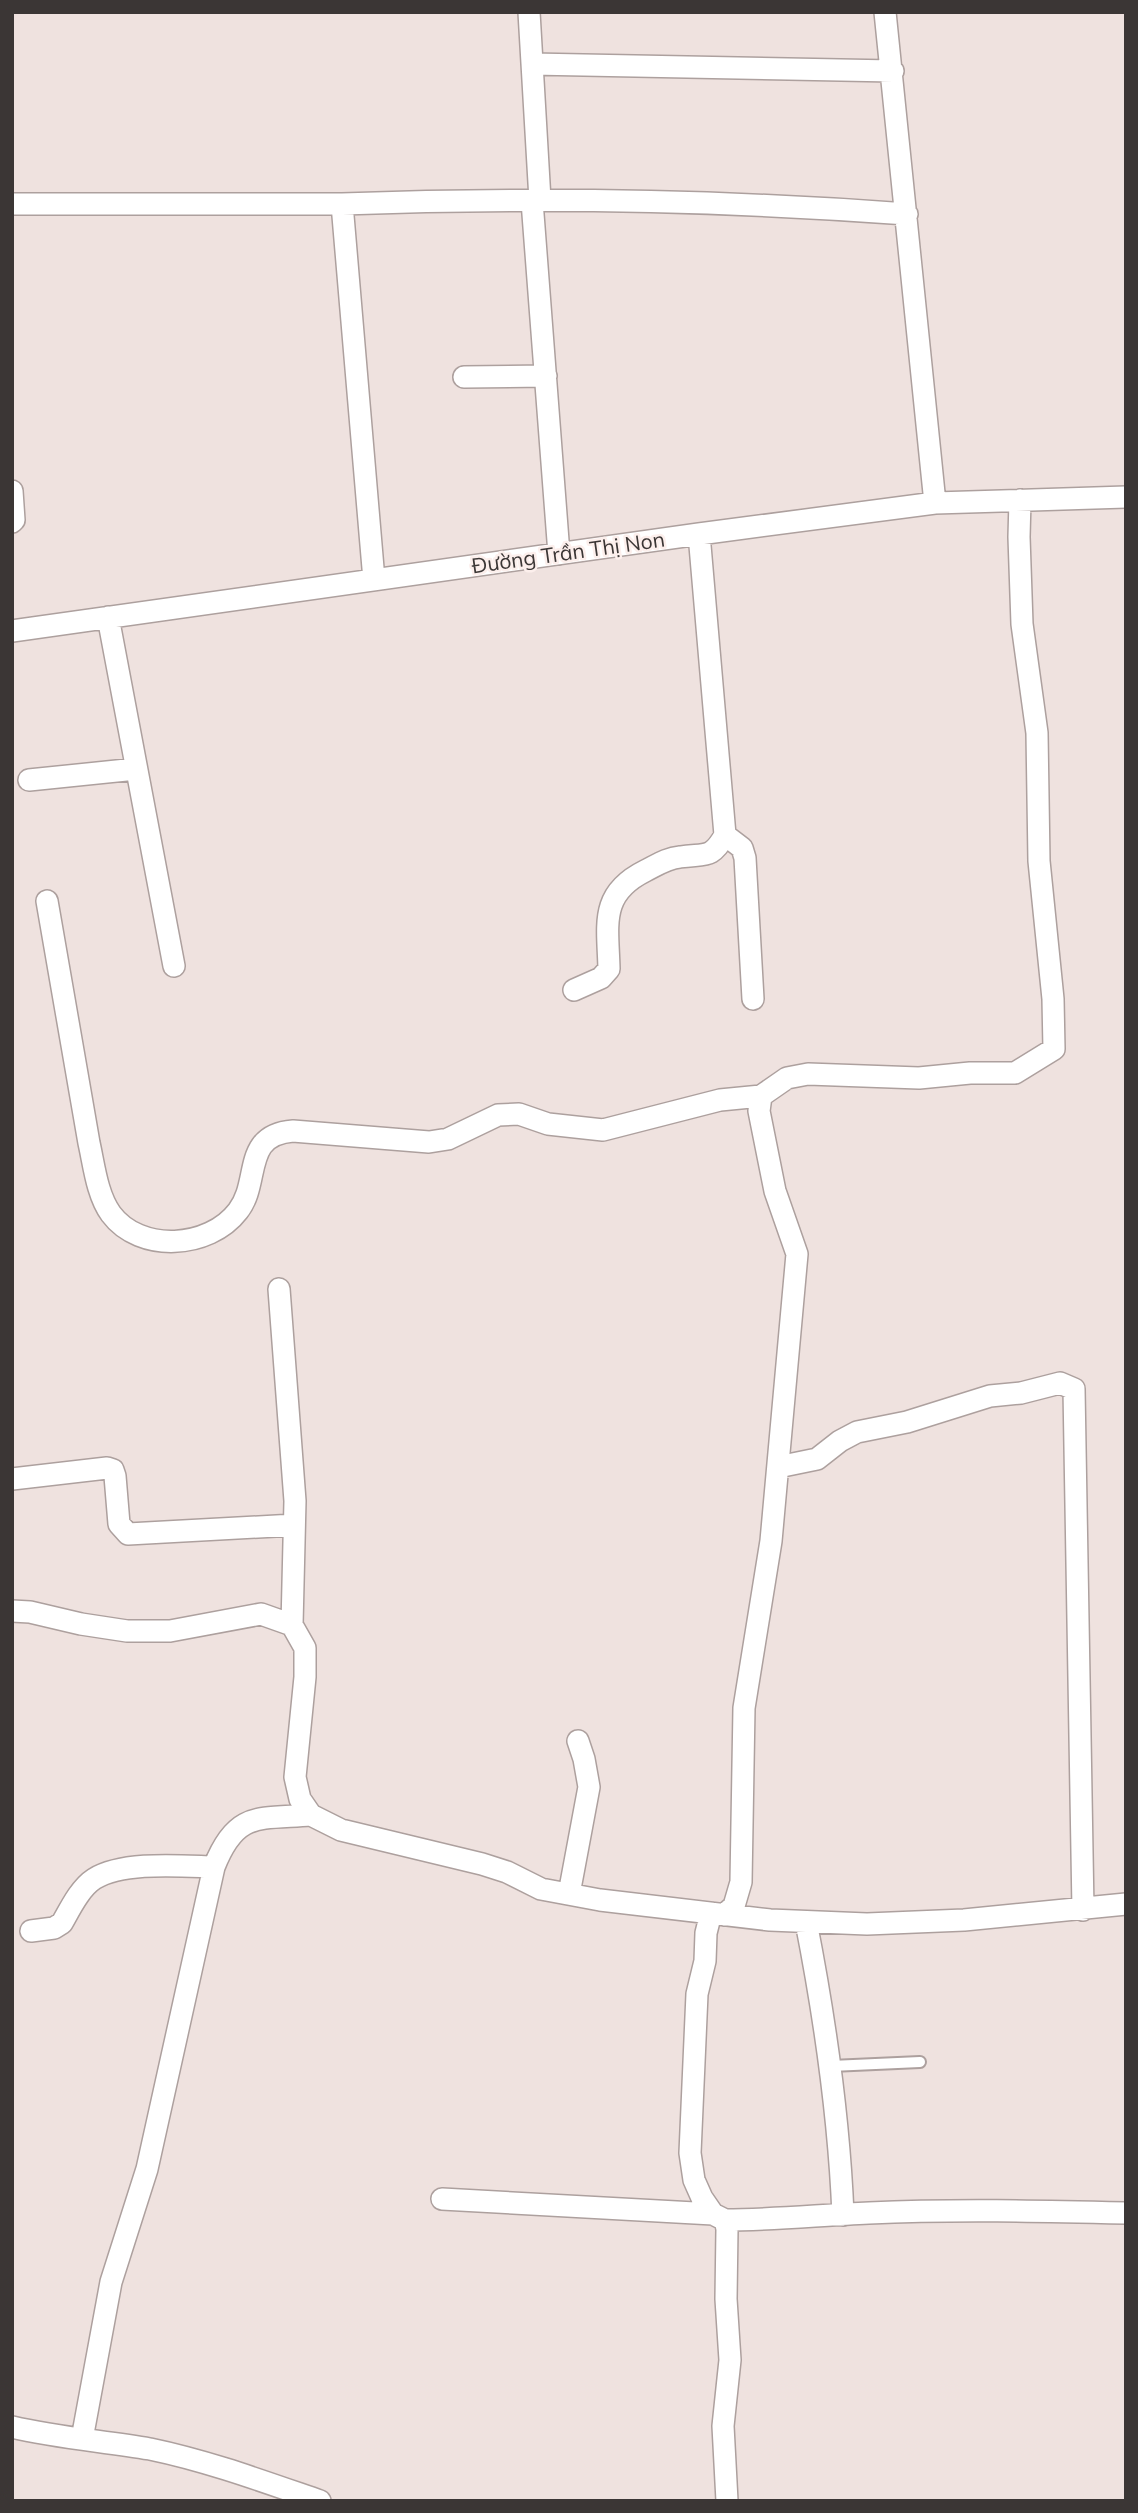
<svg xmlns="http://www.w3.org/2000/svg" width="1138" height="2513" font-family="Mulish,sans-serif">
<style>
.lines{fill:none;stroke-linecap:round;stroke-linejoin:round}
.lane-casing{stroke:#ada09e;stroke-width:14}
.street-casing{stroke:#ada09e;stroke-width:24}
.lane{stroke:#fff;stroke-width:10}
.street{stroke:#fff;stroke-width:21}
.labels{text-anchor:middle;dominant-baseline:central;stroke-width:5;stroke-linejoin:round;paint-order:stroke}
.street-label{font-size:21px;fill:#3b3635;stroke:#fcefec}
</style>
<rect width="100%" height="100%" fill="#efe2df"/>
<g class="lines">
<defs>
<path id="lane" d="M831 2066 920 2062"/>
<path id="street" d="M529 12 540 200
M885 12 935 503
M532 64 893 71
M532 201 559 554
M12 204H342
M464 377 546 376
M12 491 14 520 12 522
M699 534 725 835 742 848 745 858 753 999
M374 580 342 204C530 197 719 200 907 214
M108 617 174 966
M12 631 699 534 935 503 1126 497
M29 780 136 769
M47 901 89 1143C94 1165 97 1195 111 1214 140 1253 209 1249 238 1211 261 1182 241 1135 293 1131L429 1142 448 1139 498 1115 519 1114 548 1124 603 1130 720 1100 761 1096
M574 990 601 978 609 969C608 925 599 894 645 871 657 865 667 858 680 857 705 853 711 860 725 835
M279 1289 295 1501 292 1625
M778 1467 817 1459 840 1441 857 1432 907 1422 990 1396 1021 1393 1060 1383 1074 1389 1083 1910
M12 1479 107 1468 113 1470 115 1476 119 1524 128 1534 294 1525
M12 1611 30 1612 81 1624 127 1631H170L261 1614 292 1625 305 1648V1677L295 1777 300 1799 311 1815 341 1830 482 1864 507 1872 541 1889 600 1900 770 1920 867 1924 964 1920 1126 1904
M569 1894 589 1787 584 1759 578 1741
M711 1913 706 1933 705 1961 697 1994 690 2153 694 2180 702 2198 713 2214 725 2220 727 2229 726 2299 730 2360 723 2426 727 2501
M724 1915 734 1906 741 1882 744 1708 771 1541 797 1254 775 1191 759 1111 761 1096 787 1078 808 1074 919 1078 970 1073H1015L1054 1049 1053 999 1039 861 1037 733 1022 624 1019 537 1020 500
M806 1922C825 2019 839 2116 843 2215
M31 1931 54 1928 62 1923C70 1909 80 1888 94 1879 123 1861 180 1866 214 1867
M442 2199 713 2214
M725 2220C773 2220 821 2215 869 2213 954 2209 1040 2211 1126 2213
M12 2427C58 2438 104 2441 150 2449 208 2461 265 2482 320 2501
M82 2439 111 2282 147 2169 214 1867C236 1811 258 1819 311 1815"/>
</defs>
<use href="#lane" class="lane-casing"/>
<use href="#street" class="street-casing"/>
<use href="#lane" class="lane"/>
<use href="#street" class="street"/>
</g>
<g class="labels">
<g class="street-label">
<text transform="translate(568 552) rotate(-8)">Đường Trần Thị Non</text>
</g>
</g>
<rect width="1138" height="2513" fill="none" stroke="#3b3635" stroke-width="28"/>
</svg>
